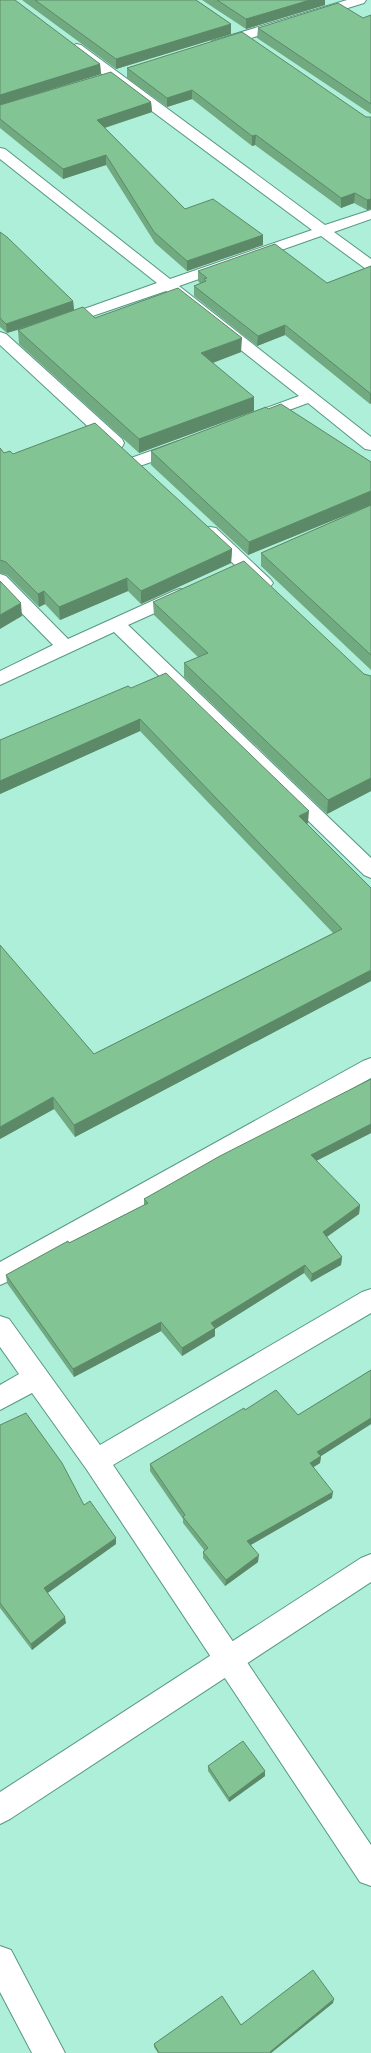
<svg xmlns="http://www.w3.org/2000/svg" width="371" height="2053" font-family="'Fira Sans Condensed',sans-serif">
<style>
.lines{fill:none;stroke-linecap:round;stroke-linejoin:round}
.minor-casing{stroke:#579784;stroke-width:2}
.tertiary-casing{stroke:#579784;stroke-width:2}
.minor{fill:#fff;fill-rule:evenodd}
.tertiary{fill:#fff;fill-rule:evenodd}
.wall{fill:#71a980}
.shaded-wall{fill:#5c8968}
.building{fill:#83c495;stroke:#5c8968}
</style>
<rect width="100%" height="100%" fill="#adefd9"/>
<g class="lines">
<defs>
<path id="minor" d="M347 0H366L364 3 222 47H212L211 44 212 41Z
M76 44 81 45 325 225 371 210V219L334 232 371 259V270L366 269 321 236 179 286 371 437V450L365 449 308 403 262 420 256 422 250 420 248 417 250 414 299 396 166 291 66 325H56L53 322 56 319 157 283 0 159V148L5 149 170 279 312 230 71 51 70 48Z
M0 332 6 334 122 439 124 443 122 447 116 448 110 447 0 345Z
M179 441 185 442 187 446 185 450 137 467 131 466 129 462 131 458Z
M210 527 216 528 270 579 273 583 270 587 264 589 258 587 204 536 201 532 204 528Z
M0 574 6 576 68 639 174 591 180 589 186 591 189 595 186 599 128 625 371 858V878L364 875 114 632 0 685V671L53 645 0 591Z
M371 1058V1078L9 1281 0 1285V1262L363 1061Z
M371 1289V1313L113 1465 371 1845V1886L360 1882 87 1470 32 1393 0 1410V1385L19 1374 0 1347V1316L9 1319 100 1445 362 1292Z
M0 1946 11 1950 65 2053H32L0 1992Z"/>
<path id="tertiary" d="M371 1554V1582L10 1819 0 1824V1792L361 1558Z"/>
</defs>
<use href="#minor" class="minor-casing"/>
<use href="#tertiary" class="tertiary-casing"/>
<use href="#minor" class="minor"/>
<use href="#tertiary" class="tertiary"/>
</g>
<path class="wall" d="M0 0 100 64 101 74 3 104 151 102 152 112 105 128 185 209 263 235V245L187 271 155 243 106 165 63 179 0 128Z
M22 0H196L231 24V34L116 69Z
M202 0H325V5L246 29Z
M371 15V114L257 38 258 28 363 18Z
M127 68 366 117 371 209 367 210 354 203 341 208 255 145 252 146 192 99 167 107 127 78Z
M0 232 73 301 74 310 95 318 241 352 213 363 254 411 139 453 19 344 18 330 7 333 0 327Z
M371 266V403L370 404 285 335 257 346 194 296V286L200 283 198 281V271L327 283Z
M268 409 371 462V670L261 566V553L370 505 248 555 151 465V451Z
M0 448 4 453 13 454 232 549 231 563 141 604 128 591 60 620 45 604 39 607 7 575 0 573Z
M153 602 364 674 371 676V791L327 814 184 677V663L198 657 154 615Z
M131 688 308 823 307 824 371 981 75 1137 54 1109 0 1139 94 1054 333 933 140 731 0 794V740Z
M371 1079V1133L316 1161 360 1205 359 1214 327 1237 342 1257 341 1265 311 1282 304 1273 215 1329V1336L182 1356 161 1331 74 1377 7 1283 6 1275 144 1205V1199Z
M371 1370V1424L321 1456 320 1463 313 1467 332 1498 251 1545 258 1562 225 1586 203 1558V1552L204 1550 183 1523V1519L150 1471V1464L245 1410 298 1415Z
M0 1425 84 1505 116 1544 47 1593 66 1623 32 1650 0 1608Z
M208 1766 265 1771V1776L229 1802 208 1771Z
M333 2003 271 2053H158L154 2047V2044L241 2025Z"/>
<path class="shaded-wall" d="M310 0H325V5L246 29V19Z
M231 24V34L116 69V59Z
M100 64 101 74 0 105V95Z
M192 90V99L167 107V98Z
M151 102 152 112 97 130V120Z
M256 135 255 145 252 146V136Z
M106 155V165L63 179V169Z
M355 193 354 203 341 208V198Z
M371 199V209L367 210V200Z
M263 235V245L187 271V261Z
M73 301 74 310 7 333 6 324Z
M285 325V335L257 346 258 336Z
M242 338 241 352 201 367V353Z
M370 394H371V403L370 404Z
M254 397V411L139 453V439Z
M371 491V505L248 555 249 542Z
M232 549 231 563 141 604V591Z
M127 578 128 591 60 620 59 607Z
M44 591 45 604 39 607 38 594Z
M21 603 22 616 0 629V615Z
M140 719V731L0 794V781Z
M371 778V791L327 814 328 800Z
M309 811 308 823 298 828 299 816Z
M371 970V981L75 1137 74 1125Z
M53 1097 54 1109 0 1139V1127Z
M371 1124V1133L310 1164 311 1155Z
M360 1205 359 1214 322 1240 323 1232Z
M342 1257 341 1265 311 1282 312 1274Z
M305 1265 304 1273 215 1329V1336L182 1356V1348L211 1323Z
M161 1322V1331L74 1377 73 1369Z
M371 1418V1424L321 1456 320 1463 309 1470 310 1463 317 1452Z
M333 1492 332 1498 247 1547V1541Z
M116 1538V1544L45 1595 44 1588Z
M259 1555 258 1562 225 1586 226 1580Z
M65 1617 66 1623 32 1650 31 1644Z
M265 1771V1776L229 1802V1798Z
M334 1999 333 2003 271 2053H270V2052Z"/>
<path class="building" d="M0 0H15L100 64 0 95Z
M35 0H196L231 24 116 59Z
M217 0H310L246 19Z
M338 3 363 18 371 15V104L258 28Z
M242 32 366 117H371V199L367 200 355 193 341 198 256 135 252 136 192 90 167 98 127 68Z
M111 72 151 102 97 120 185 209 213 199 263 235 187 261 154 232 106 155 63 169 0 119V105Z
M0 232 7 237 73 301 6 324 0 318Z
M275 244 327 283 371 266V394L285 325 258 336 194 286 206 281 204 279 207 278 198 271Z
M178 288 242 338 201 353 254 397 139 439 18 330 83 307 95 318Z
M281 404 371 462V491L249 542 151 451 266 407 268 409Z
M95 423 232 549 141 591 127 578 59 607 44 591 38 594 6 562 0 560V448L4 453 10 451 13 454Z
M371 505V655L261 553Z
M244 561 364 674 371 676V778L328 800 184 663 208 653 153 602Z
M0 581 21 603 0 615Z
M166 673 309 811 299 816 371 888V970L74 1125 53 1097 0 1127V945L94 1054 342 929 140 719 0 781V740L128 686 131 688Z
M371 1079V1124L311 1155 360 1205 323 1232 342 1257 312 1274 305 1265 211 1323 215 1328 182 1348 161 1322 73 1369 6 1275 68 1241 69 1243 148 1203 144 1199 220 1156Z
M371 1370V1418L317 1452 321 1456 310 1463 333 1492 247 1541 259 1555 226 1580 203 1552 208 1548 183 1517 185 1515 150 1464 244 1408 245 1410 276 1390 298 1415Z
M26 1413 62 1463 84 1505 90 1501 116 1538 44 1588 65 1617 31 1644 0 1603V1425Z
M243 1741 265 1771 229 1798 208 1766Z
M313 1970 334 1999 270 2052 271 2053H159L154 2044 222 1996 241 2025Z"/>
</svg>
